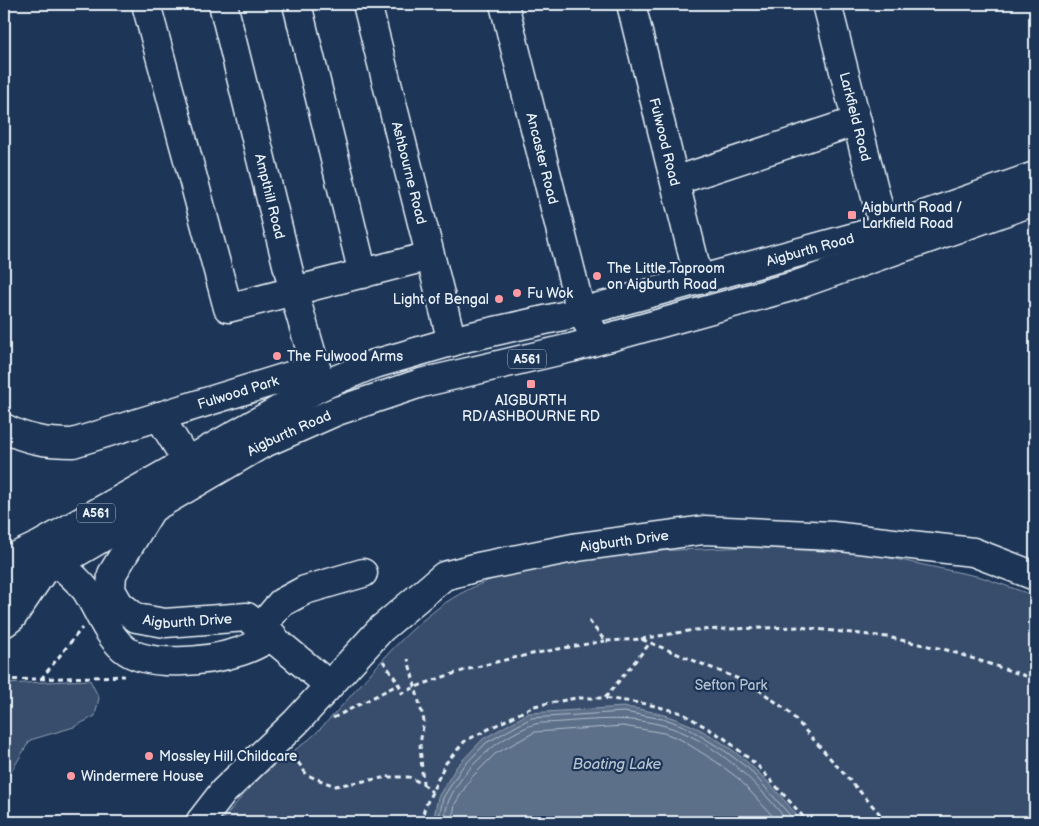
<svg xmlns="http://www.w3.org/2000/svg" width="1039" height="826" font-family="'Balsamiq Sans',sans-serif">
<style>
.green{fill:#374d6c;stroke:#909fb2}
.water{fill:#5d7089;stroke:#95a4b5}
.lines{fill:none;stroke-linecap:round;stroke-linejoin:round}
.shore{stroke:#b0bdcc;stroke-width:1}
.minor-casing{stroke:#e8f1f8;stroke-width:31}
.major-casing{stroke:#e8f1f8;stroke-width:31}
.highway-casing{stroke:#e8f1f8;stroke-width:31}
.path{stroke:#e8f1f8;stroke-width:3;stroke-dasharray:5 4;stroke-linecap:butt}
.minor{stroke:#1d3557;stroke-width:28}
.major{stroke:#1d3557;stroke-width:28}
.highway{stroke:#1d3557;stroke-width:28}
.poi-dot{fill:#ff9aa2;stroke:#1d3557;stroke-width:2}
.labels{text-anchor:middle;dominant-baseline:central;stroke-width:4.5;stroke-linejoin:round;paint-order:stroke}
.shield{fill:#1d3557;stroke:#abb9c8;stroke-width:1}
.shield-label{font-size:12px;font-weight:bold;fill:#e8f1f8}
.street-label{font-size:14px;fill:#e8f1f8;stroke:#1d3557}
.poi-label{font-size:14px;fill:#e8f1f8;stroke:#1d3557;text-anchor:start}
.park-label{font-size:14px;fill:#b3c0ce;stroke:#1d3557}
.water-label{font-size:15px;font-style:italic;fill:#b7c4d1;stroke:#1d3557}
</style>
<rect width="100%" height="100%" fill="#1d3557"/>
<filter id="ink" filterUnits="userSpaceOnUse"><feTurbulence type="fractalNoise" baseFrequency=".02" numOctaves="2"/><feDisplacementMap in="SourceGraphic" scale="10" xChannelSelector="R" yChannelSelector="G"/><feConvolveMatrix kernelMatrix="1 2 1 2 8 2 1 2 1" color-interpolation-filters="sRGB"/></filter>
<g filter="url(#ink)">
<path class="green" d="M748 547 871 554 981 577 1035 596V822H221C238 800 256 780 278 762 292 751 307 743 319 730 359 690 392 642 438 608 517 549 652 552 748 547Z
M90 680 99 698 95 716 74 727 30 740 4 784V684Z"/>
<path class="water" d="M624 707C704 716 754 760 802 822H433L438 797 457 766 483 739 529 713Z"/>
<g class="lines">
<path class="shore" d="M438 822 443 798 461 769 486 743 531 718 624 712 668 720 686 727 725 751 749 769 796 822
M444 822C446 815 446 806 449 800 464 767 498 738 532 725 540 722 553 723 562 722 603 719 643 715 682 732 724 750 760 786 788 822
M452 822 455 804 471 778 495 754 535 732 623 726 664 733 680 739 718 763 739 779 778 822"/>
<defs>
<g id="minor">
<path d="M146 4 228 308 430 256"/>
<path id="s1" d="M223 4 294 293 321 386"/>
<path d="M297 4 363 274"/>
<path id="s2" d="M367 4 452 342"/>
<path id="s3" d="M504 4 581 312 598 340"/>
<path id="s4" d="M631 4 699 280"/>
<path id="s5" d="M827 4 884 229"/>
<path d="M675 181 857 121"/>
<path d="M159 416 187 461"/>
<path id="s6" d="M4 428C27 440 47 443 73 443L316 368"/>
<path id="s7" d="M151 510 112 574 111 590 119 604 136 618 165 623 247 617 329 685"/>
<path d="M59 563C68 572 78 580 86 590 98 609 106 633 123 648 147 669 210 661 238 652 250 649 262 642 273 636"/>
<path d="M261 627 281 603 305 590 363 573"/>
<path id="s8" d="M200 822 224 791 296 722 381 629 444 576 478 567 578 547 704 530 832 536 973 552 1035 576"/>
</g>
<path id="major" d="M4 623 12 617 43 571"/>
<g id="highway">
<path id="s9" d="M4 562 40 545 321 386 371 365 468 337 581 312 884 229 1035 176"/>
<path id="s10" d="M4 586 59 563 262 444 337 411 421 383 571 348 794 286 1035 201"/>
</g>
</defs>
<use href="#minor" class="minor-casing"/>
<use href="#major" class="major-casing"/>
<use href="#highway" class="highway-casing"/>
<path class="path" d="M589 621 605 641 641 639 751 684 788 711 887 822
M641 639 694 630 799 627 887 637 947 650 1035 679
M383 661 399 684 402 693C464 665 539 652 605 641
M41 679 82 628
M4 680 124 676
M605 698 650 643
M333 718 399 684
M293 755 307 775 335 786 388 777H409L423 784 420 744 424 721 408 659
M423 784 432 792
M421 822 425 807 445 764 465 741 534 706 576 698H604L647 704 682 713 724 738 758 766 808 822"/>
<use href="#minor" class="minor"/>
<use href="#major" class="major"/>
<use href="#highway" class="highway"/>
</g>
</g>
<g class="poi-dot">
<rect x="847" y="210" width="10" height="10" rx="2.5"/>
<circle cx="597" cy="276" r="5"/>
<circle cx="517" cy="293" r="5"/>
<circle cx="499" cy="299" r="5"/>
<circle cx="277" cy="356" r="5"/>
<rect x="526" y="379" width="10" height="10" rx="2.5"/>
<circle cx="149" cy="756" r="5"/>
<circle cx="71" cy="776" r="5"/>
</g>
<g class="labels">
<g class="shield">
<rect x="508" y="349.5" width="38" height="19" rx="4"/>
<rect x="77" y="503.5" width="38" height="19" rx="4"/>
</g>
<g class="shield-label">
<text x="527" y="359">A561</text>
<text x="96" y="513">A561</text>
</g>
<g class="street-label">
<text stroke="none"><textPath href="#s5" startOffset="116">Larkfield Road</textPath></text>
<text stroke="none"><textPath href="#s4" startOffset="142">Fulwood Road</textPath></text>
<text stroke="none"><textPath href="#s3" startOffset="159">Ancaster Road</textPath></text>
<text stroke="none"><textPath href="#s2" startOffset="174">Ashbourne Road</textPath></text>
<text stroke="none"><textPath href="#s1" startOffset="198">Ampthill Road</textPath></text>
<text stroke="none"><textPath href="#s9" startOffset="871">Aigburth Road</textPath></text>
<text stroke="none"><textPath href="#s6" startOffset="244">Fulwood Park</textPath></text>
<text stroke="none"><textPath href="#s10" startOffset="324">Aigburth Road</textPath></text>
<text stroke="none"><textPath href="#s8" startOffset="531">Aigburth Drive</textPath></text>
<text stroke="none"><textPath href="#s7" startOffset="181">Aigburth Drive</textPath></text>
</g>
<g class="poi-label">
<text x="862" y="207">Aigburth Road /<tspan x="862" dy="16">Larkfield Road</tspan></text>
<text x="607" y="268">The Little Taproom<tspan x="607" dy="16">on Aigburth Road</tspan></text>
<text x="527" y="293">Fu Wok</text>
<text x="489" y="299" text-anchor="end">Light of Bengal</text>
<text x="287" y="356">The Fulwood Arms</text>
<text x="531" y="400" text-anchor="middle">AIGBURTH<tspan x="531" dy="16">RD/ASHBOURNE RD</tspan></text>
<text x="159" y="756">Mossley Hill Childcare</text>
<text x="81" y="776">Windermere House</text>
</g>
<g class="park-label">
<text x="731" y="685">Sefton Park</text>
</g>
<g class="water-label">
<text x="617" y="764">Boating Lake</text>
</g>
</g>
<rect width="1039" height="826" fill="none" stroke="#1d3557" stroke-width="20"/>
<rect x="10" y="10" width="1019" height="806" fill="none" stroke="#e8f1f8" stroke-width="2" filter="url(#ink)"/>
</svg>
